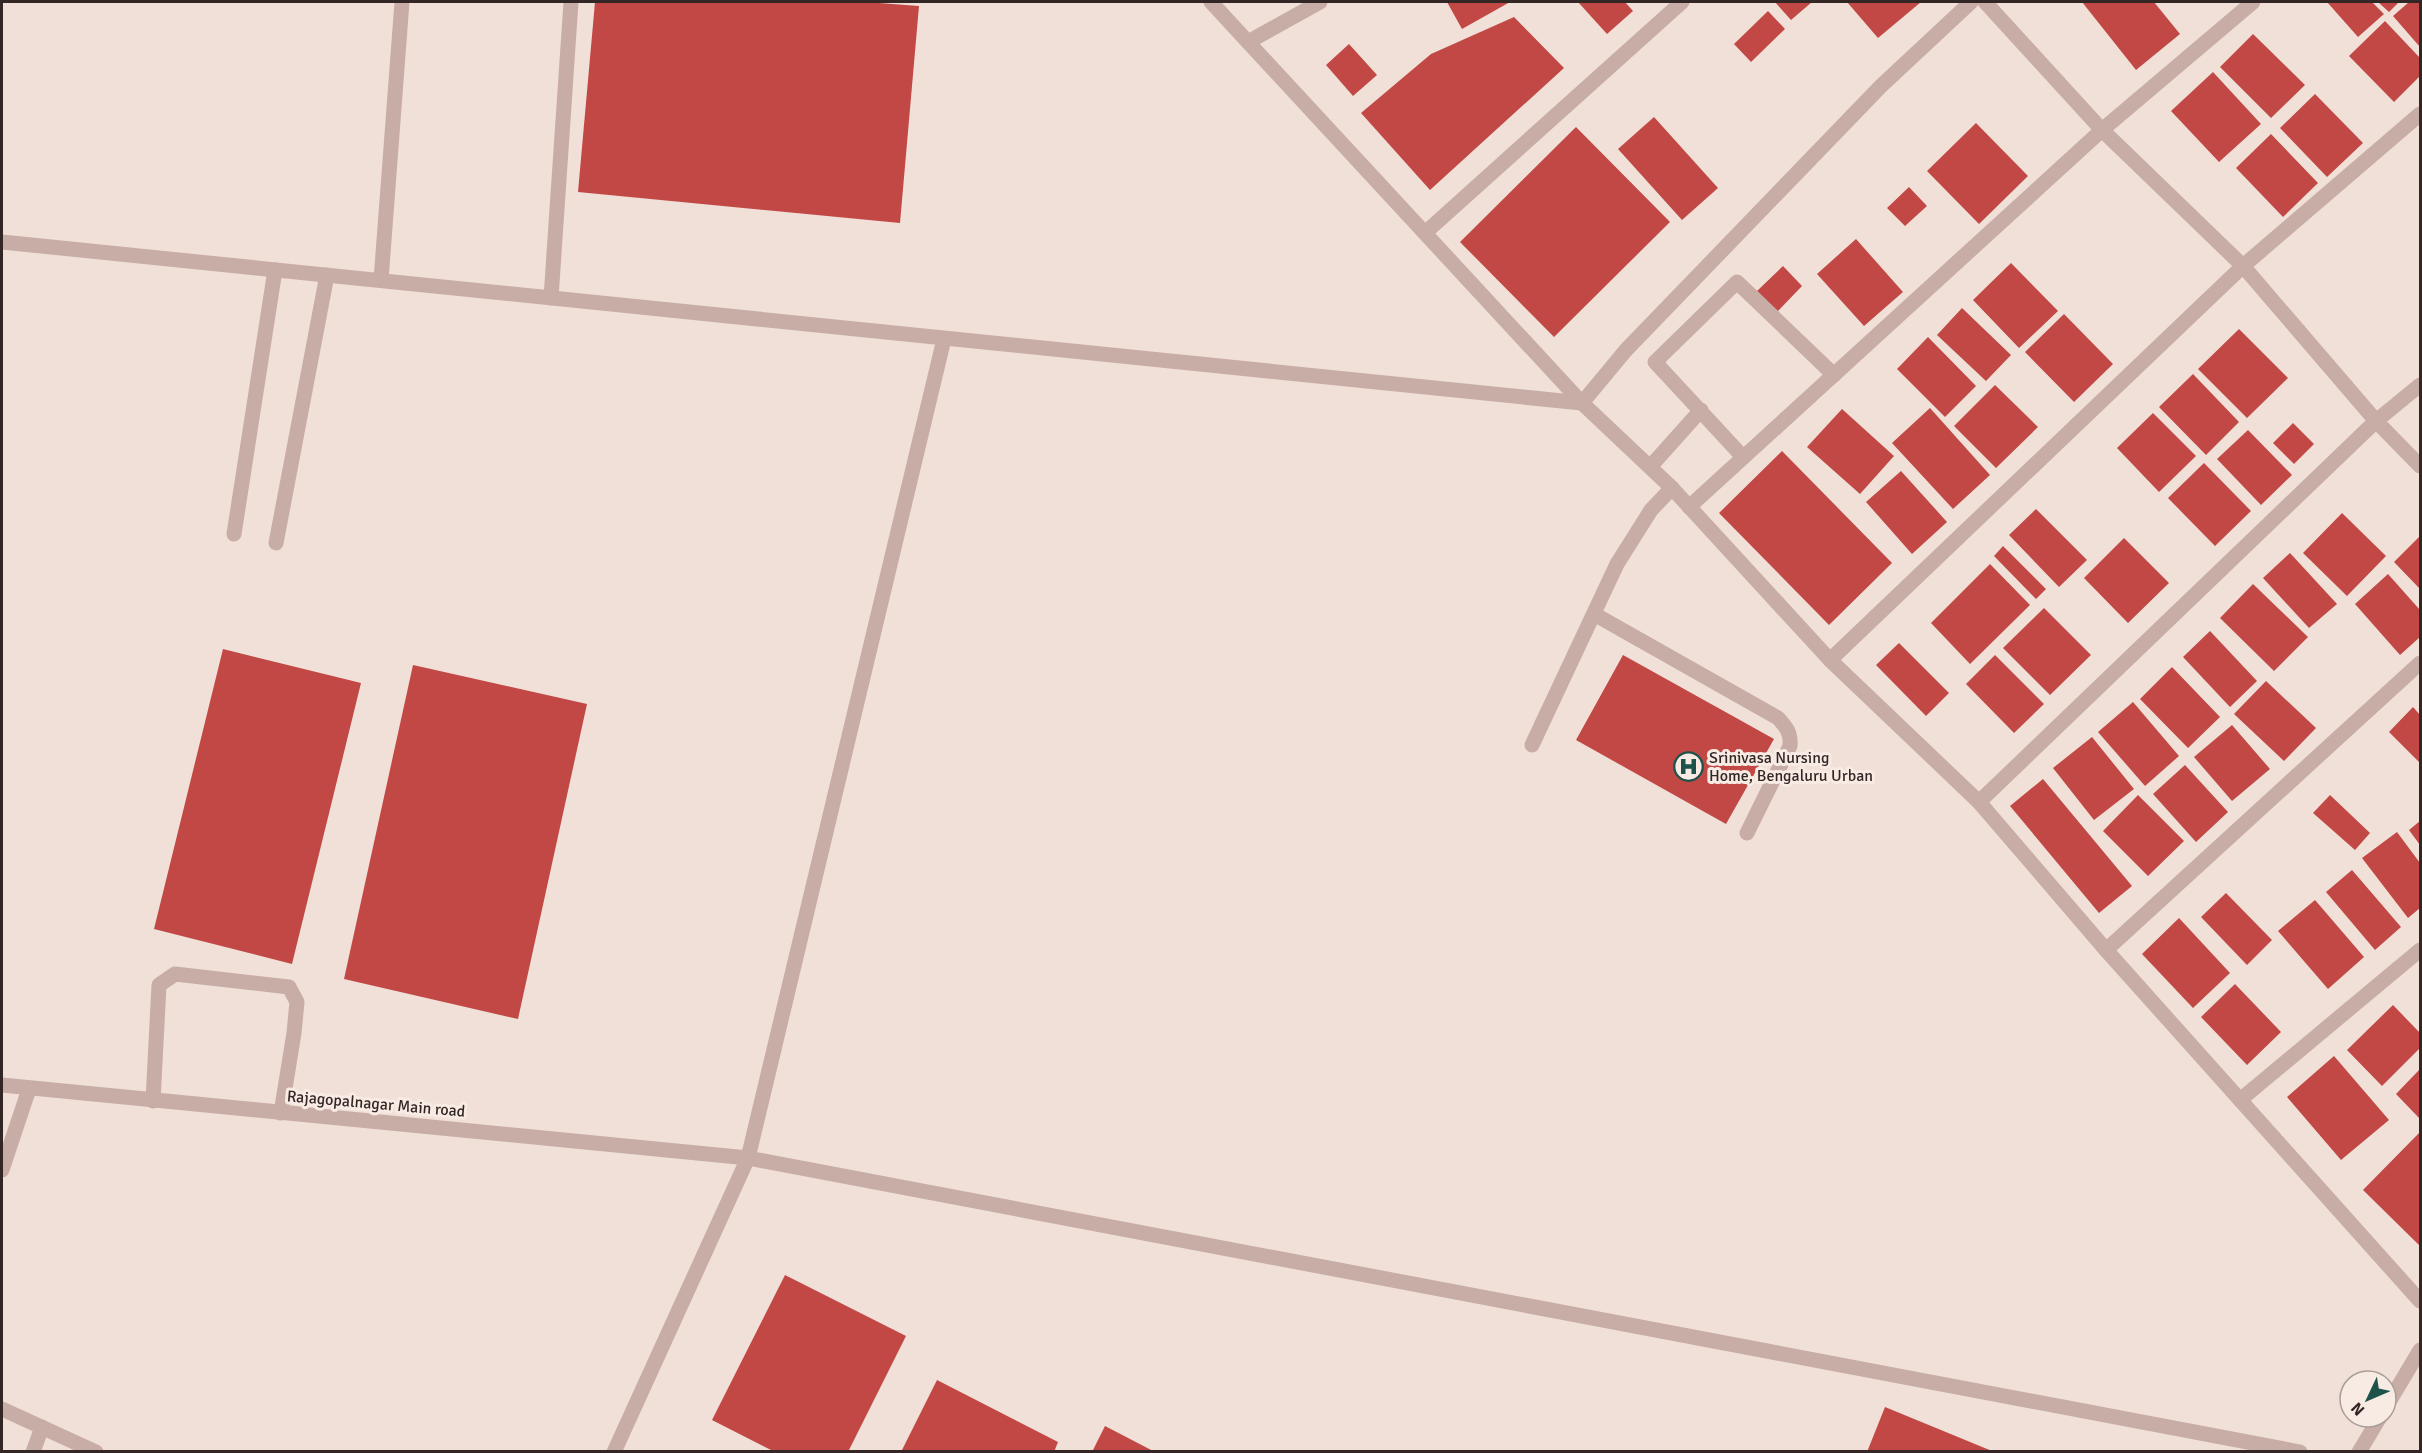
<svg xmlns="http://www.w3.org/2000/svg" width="2422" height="1453" font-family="Signika,sans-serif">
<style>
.building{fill:#c24845}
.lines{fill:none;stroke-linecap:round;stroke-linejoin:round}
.service{stroke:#c7ada5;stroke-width:15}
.minor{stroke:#c7ada5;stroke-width:15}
.tertiary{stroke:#c7ada5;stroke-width:15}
.labels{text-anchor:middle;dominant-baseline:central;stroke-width:6;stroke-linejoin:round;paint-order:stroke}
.poi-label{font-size:16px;fill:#332726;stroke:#f8ebe4;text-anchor:start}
.street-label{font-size:16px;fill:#332726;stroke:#f8ebe4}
</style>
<rect width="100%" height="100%" fill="#f0e0d8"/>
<path class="building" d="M595 2H866L919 6 900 223 578 192Z
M1447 2H1510L1462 29Z
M1578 2H1625L1633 11 1607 34Z
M1775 2H1812L1791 20Z
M1847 2H1921L1878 38Z
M2082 2H2154L2180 34 2136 70Z
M2327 2H2372L2384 14 2358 37Z
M2378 2H2399L2389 12Z
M2409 2H2420V47L2393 16Z
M1768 11 1785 29 1751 62 1734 44Z
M1514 17 1564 68 1430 190 1361 113 1431 54Z
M2385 21 2420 58V76L2394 102 2349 56Z
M2253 34 2305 85 2271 118 2220 67Z
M1349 44 1377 75 1353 96 1326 65Z
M2213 72 2261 124 2219 162 2171 111Z
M2315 94 2363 143 2327 177 2280 128Z
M1654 117 1718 188 1682 220 1618 149Z
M1976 123 2028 176 1979 224 1927 171Z
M1576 127 1670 222 1554 337 1460 242Z
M2271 134 2318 183 2283 217 2236 168Z
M1909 187 1927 206 1905 226 1887 208Z
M1856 239 1903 292 1864 326 1817 274Z
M2011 263 2058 311 2019 348 1973 300Z
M1783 266 1802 286 1777 312 1757 291Z
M1962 308 2011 355 1986 381 1937 335Z
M2064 314 2113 364 2074 402 2025 352Z
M2239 329 2288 378 2247 418 2198 369Z
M1928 337 1976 386 1945 417 1897 369Z
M2193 374 2239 422 2206 455 2159 407Z
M1995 385 2038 427 1996 468 1954 426Z
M1930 408 1990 475 1953 509 1892 443Z
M1842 409 1894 456 1860 494 1807 447Z
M2153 413 2196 456 2159 492 2117 448Z
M2293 423 2314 444 2294 464 2273 443Z
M2248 430 2292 475 2261 505 2217 459Z
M1782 451 1892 563 1829 625 1719 513Z
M2204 463 2251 511 2215 546 2168 498Z
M1901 471 1947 522 1912 554 1866 502Z
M2036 509 2087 560 2059 587 2009 535Z
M2342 513 2386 556 2347 596 2303 553Z
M2420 536V589L2394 562Z
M2124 538 2169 583 2128 623 2084 578Z
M2003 546 2046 589 2036 599 1994 556Z
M2290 553 2337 604 2309 628 2263 578Z
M1990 564 2030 605 1970 664 1931 623Z
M2388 574 2420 610V637L2400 655 2355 604Z
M2253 584 2308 637 2274 671 2220 618Z
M2044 608 2091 655 2050 695 2003 648Z
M2210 631 2257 681 2230 707 2183 657Z
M1899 643 1949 693 1926 716 1876 665Z
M223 649 361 683 292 964 154 929Z
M1623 655 1774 739 1726 824 1576 740Z
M1995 655 2044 704 2014 733 1966 684Z
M413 665 587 704 518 1019 344 979Z
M2172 667 2220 717 2188 748 2140 699Z
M2266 681 2316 728 2284 761 2234 714Z
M2133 702 2179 756 2145 786 2098 732Z
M2413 707 2420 715V763L2389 732Z
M2232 725 2270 769 2232 801 2194 757Z
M2092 737 2134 789 2094 820 2053 768Z
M2185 765 2228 812 2196 842 2153 794Z
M2043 779 2132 886 2099 913 2010 806Z
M2138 795 2184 841 2148 876 2103 831Z
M2330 795 2370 833 2355 850 2313 813Z
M2420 821V845L2409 830Z
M2397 832 2420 863V908L2408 918 2362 858Z
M2352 870 2401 927 2375 950 2326 892Z
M2226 893 2272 940 2247 965 2201 917Z
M2315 900 2364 957 2328 989 2278 931Z
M2179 918 2230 973 2193 1008 2142 954Z
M2235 984 2281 1032 2247 1065 2201 1017Z
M2393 1005 2420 1033V1048L2382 1086 2347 1050Z
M2334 1056 2389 1120 2341 1160 2287 1097Z
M2420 1069V1119L2396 1094Z
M2420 1132V1246L2363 1190Z
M785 1275 906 1336 848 1452H775L712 1420Z
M937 1380 1058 1442 1054 1452H901Z
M1885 1407 1992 1451V1452H1867Z
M1105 1426 1155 1452H1092Z"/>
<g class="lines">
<path class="service" d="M381 280 402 2
M551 298 571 2
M1743 457 1655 362 1737 282 1834 375
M1650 467 1701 410
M234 534 275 270
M276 543 327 275
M1594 614 1778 718C1787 728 1791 733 1790 746L1747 833
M1532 745 1617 564 1651 510 1672 488
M153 1101 159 985 175 974 289 987 297 1002 294 1033 281 1113
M2 1170 29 1089
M33 1452 42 1427"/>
<path class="minor" d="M1985 2 2102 130 2243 266 2376 421 2420 466
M1248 42 1320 2
M1426 232 1682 2
M1582 403 1626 350 1881 86 1971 2
M1689 507 2102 130 2253 2
M1830 660 2243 266 2420 114
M1979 802 2376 421 2420 385
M2106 950 2420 663
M2240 1100 2420 950"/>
<path class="tertiary" d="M1211 2 1582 403 1672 488 1830 660 1979 802 2106 950 2420 1301
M2 242 1582 403
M2 1085 748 1158 2300 1452
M2386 1407 2420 1350
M2 1409 96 1452
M614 1452 748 1158 944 339
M2359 1452 2380 1417"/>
</g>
<defs>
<symbol id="hospital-ring" viewBox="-11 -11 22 22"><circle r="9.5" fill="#f8ebe4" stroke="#1d534b" stroke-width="1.5"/><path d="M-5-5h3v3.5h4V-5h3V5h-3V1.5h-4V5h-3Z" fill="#1d534b"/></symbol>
</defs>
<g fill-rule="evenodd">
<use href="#hospital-ring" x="1672" y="750" width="33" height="33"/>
</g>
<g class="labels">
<g class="poi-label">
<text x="1709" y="758">Srinivasa Nursing<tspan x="1709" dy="18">Home, Bengaluru Urban</tspan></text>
</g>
<g class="street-label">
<text transform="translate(376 1104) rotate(5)">Rajagopalnagar Main road</text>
</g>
</g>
<rect width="2422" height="1453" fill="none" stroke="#332726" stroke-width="6"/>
<g transform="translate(2368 1399) rotate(226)"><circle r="28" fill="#f8ebe4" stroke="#a99d98" stroke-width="1.5"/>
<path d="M0-4.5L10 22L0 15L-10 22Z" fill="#1d534b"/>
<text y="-9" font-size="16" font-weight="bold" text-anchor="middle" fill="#332726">N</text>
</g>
</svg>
